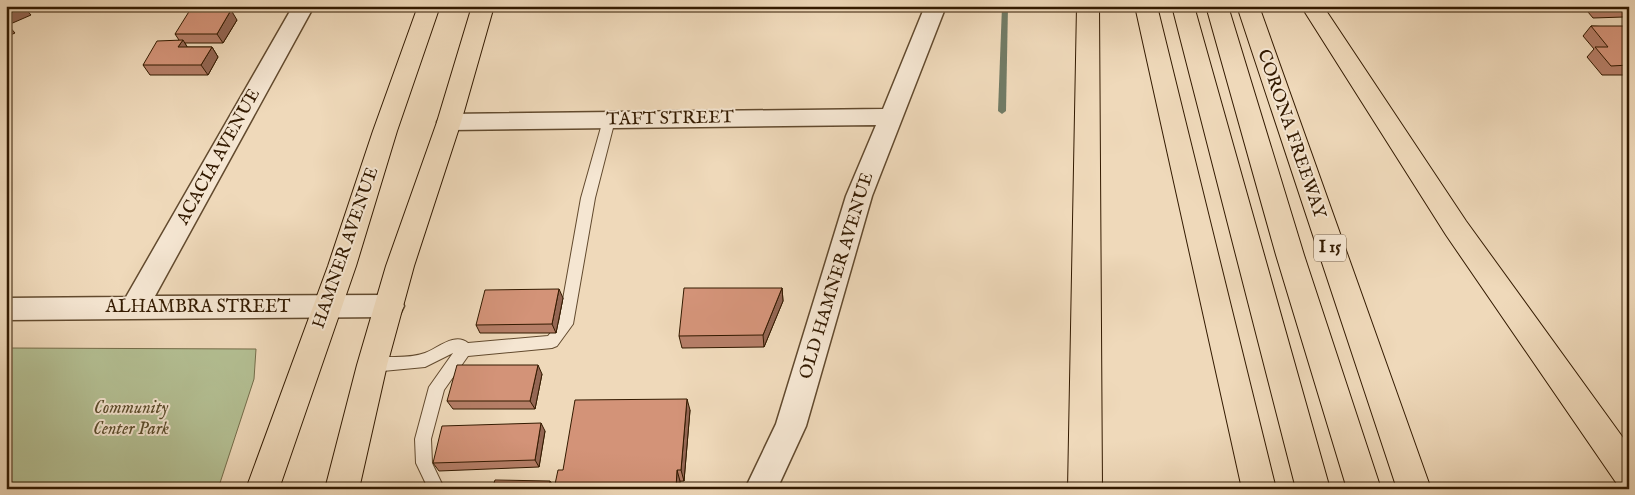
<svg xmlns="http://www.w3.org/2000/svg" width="1635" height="495" font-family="'IM FELL English',serif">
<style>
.green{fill:#b4c094;stroke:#746d4a}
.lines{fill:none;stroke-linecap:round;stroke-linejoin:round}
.stream{fill:#717b65;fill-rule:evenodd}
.service-casing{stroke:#624a2e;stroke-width:2}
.minor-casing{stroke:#624a2e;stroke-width:3}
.primary-casing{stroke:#331a00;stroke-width:2}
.motorway-casing{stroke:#331a00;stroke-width:2}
.service{fill:#f5e6d2;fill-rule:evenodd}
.minor{fill:#f5e6d2;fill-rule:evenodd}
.primary{fill:#efd9ba;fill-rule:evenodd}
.motorway{fill:#efd9ba;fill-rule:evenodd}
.wall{fill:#b57e67;stroke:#331a00}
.shaded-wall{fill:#946754;stroke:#331a00}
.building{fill:#d39378;stroke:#331a00}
.labels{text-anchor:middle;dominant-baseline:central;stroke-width:4;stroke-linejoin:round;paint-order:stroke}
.shield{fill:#f5e6d2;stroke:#6d573f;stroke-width:1}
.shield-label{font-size:16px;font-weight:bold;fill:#331a00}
.street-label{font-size:18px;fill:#331a00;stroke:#f5e6d2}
.park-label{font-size:18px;font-style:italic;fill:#5a4c2c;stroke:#f5e6d2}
</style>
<rect width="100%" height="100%" fill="#efd9ba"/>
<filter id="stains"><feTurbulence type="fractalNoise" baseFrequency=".004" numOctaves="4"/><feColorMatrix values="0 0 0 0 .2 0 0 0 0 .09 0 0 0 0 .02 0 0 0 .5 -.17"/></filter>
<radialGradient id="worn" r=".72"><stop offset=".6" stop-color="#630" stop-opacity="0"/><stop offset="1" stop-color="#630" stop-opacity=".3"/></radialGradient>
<path class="green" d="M6 348 256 349 254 379 218 489H6Z"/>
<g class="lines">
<path class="stream" d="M1002 6H1008L1006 111 1002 114 998 111Z"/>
<defs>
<path id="service" d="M609 116 615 120 595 198 573 324 557 346 552 348 468 356 444 390 431 439 432 463 442 484V489H426V484L416 463 415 439 429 387 453 353 425 367 372 372 367 370 364 365 367 360C385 354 407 360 425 353 438 348 455 332 468 343L548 336 559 322 581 198 603 120Z"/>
<path id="minor" d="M293 6H314L155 296 390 295 400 298 404 306 400 314 390 317 6 320V298L126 297Z
M925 6H946L872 196 806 426 777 489H745L776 424 846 196 876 125 449 130 441 128 437 122 441 116 449 114 883 109Z"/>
<path id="primary" d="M418 6H440L397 131 356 266 279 489H246L328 266 373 131Z
M472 6H494L461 122 414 266 387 365 359 489H325L357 365 386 266 437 122Z"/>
<path id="motorway" d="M1077 6H1099L1102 489H1068Z
M1135 6H1157L1276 489H1242Z
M1172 6H1194L1330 489H1296Z
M1206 6H1228L1304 255 1381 489H1347L1276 255Z
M1237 6H1259L1431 489H1397Z
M1301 6H1323L1466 221 1629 446V488L1617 484 1446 235Z"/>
</defs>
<use href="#service" class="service-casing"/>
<use href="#minor" class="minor-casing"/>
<use href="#primary" class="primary-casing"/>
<use href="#motorway" class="motorway-casing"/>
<use href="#service" class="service"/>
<use href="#minor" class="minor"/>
<use href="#primary" class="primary"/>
<use href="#motorway" class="motorway"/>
</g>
<path class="wall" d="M1583 6H1629V12L1624 17 1593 18Z
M237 20 223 43H185L187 47H212L218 57 208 75H150L143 65 179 40 175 34Z
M1591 26 1629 28V75H1602L1587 57 1594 49 1583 36Z
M782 288 783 301 764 347 682 348 679 336Z
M563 298 556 333H480L476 325Z
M542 374 535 409H453L447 401Z
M690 410 684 481 554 488 563 470Z
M545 431 539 467 439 471 433 463Z"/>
<path class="shaded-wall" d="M9 6H23L31 15 8 25 15 33 6 37V8Z
M231 10 237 20 223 43 217 34Z
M183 40 189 50 178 47Z
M212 47 218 57 208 75 201 65Z
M782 288 783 301 764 347 763 335Z
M559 289 563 298 556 333 552 324Z
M538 365 542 374 535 409 530 401Z
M687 399 690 410 684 481 681 470Z
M541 423 545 431 539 467 535 460Z
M677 470 680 481V489H676Z
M550 481 555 488 554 489H549Z"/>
<path class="building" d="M1599 6H1629V8H1601Z
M190 10H231L217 34H175Z
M1591 26H1628L1629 28V65L1611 66 1595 47H1608Z
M183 40 178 47H212L201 65H143L157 41Z
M684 288H782L763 335 679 336Z
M559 289 552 324 476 325 485 290Z
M457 365H538L530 401H447Z
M687 399 681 470H677L676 489H554L558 470H563L575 400Z
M541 423 535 460 433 463 442 426Z
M495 480 550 481 549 489H492Z"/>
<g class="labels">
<rect class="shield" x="1314" y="234.5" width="32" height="27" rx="4"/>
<g class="shield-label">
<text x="1330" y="248">I 15</text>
</g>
<g class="street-label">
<text transform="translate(670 119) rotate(-1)">TAFT STREET</text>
<text transform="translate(1291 134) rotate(71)">CORONA FREEWAY</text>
<text transform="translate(219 157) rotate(-61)">ACACIA AVENUE</text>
<text transform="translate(346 248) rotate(-71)">HAMNER AVENUE</text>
<text transform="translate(837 276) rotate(-73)">OLD HAMNER AVENUE</text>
<text x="198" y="307">ALHAMBRA STREET</text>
</g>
<g class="park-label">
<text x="131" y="408">Community<tspan x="131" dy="21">Center Park</tspan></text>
</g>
</g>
<rect width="1635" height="495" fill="none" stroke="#efd9ba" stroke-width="25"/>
<rect x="8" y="8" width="1620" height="480" fill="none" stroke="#331a00" stroke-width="2.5"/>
<rect x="12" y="12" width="1610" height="470" fill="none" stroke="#331a00"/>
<rect width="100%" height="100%" filter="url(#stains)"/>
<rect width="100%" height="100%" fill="url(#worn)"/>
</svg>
